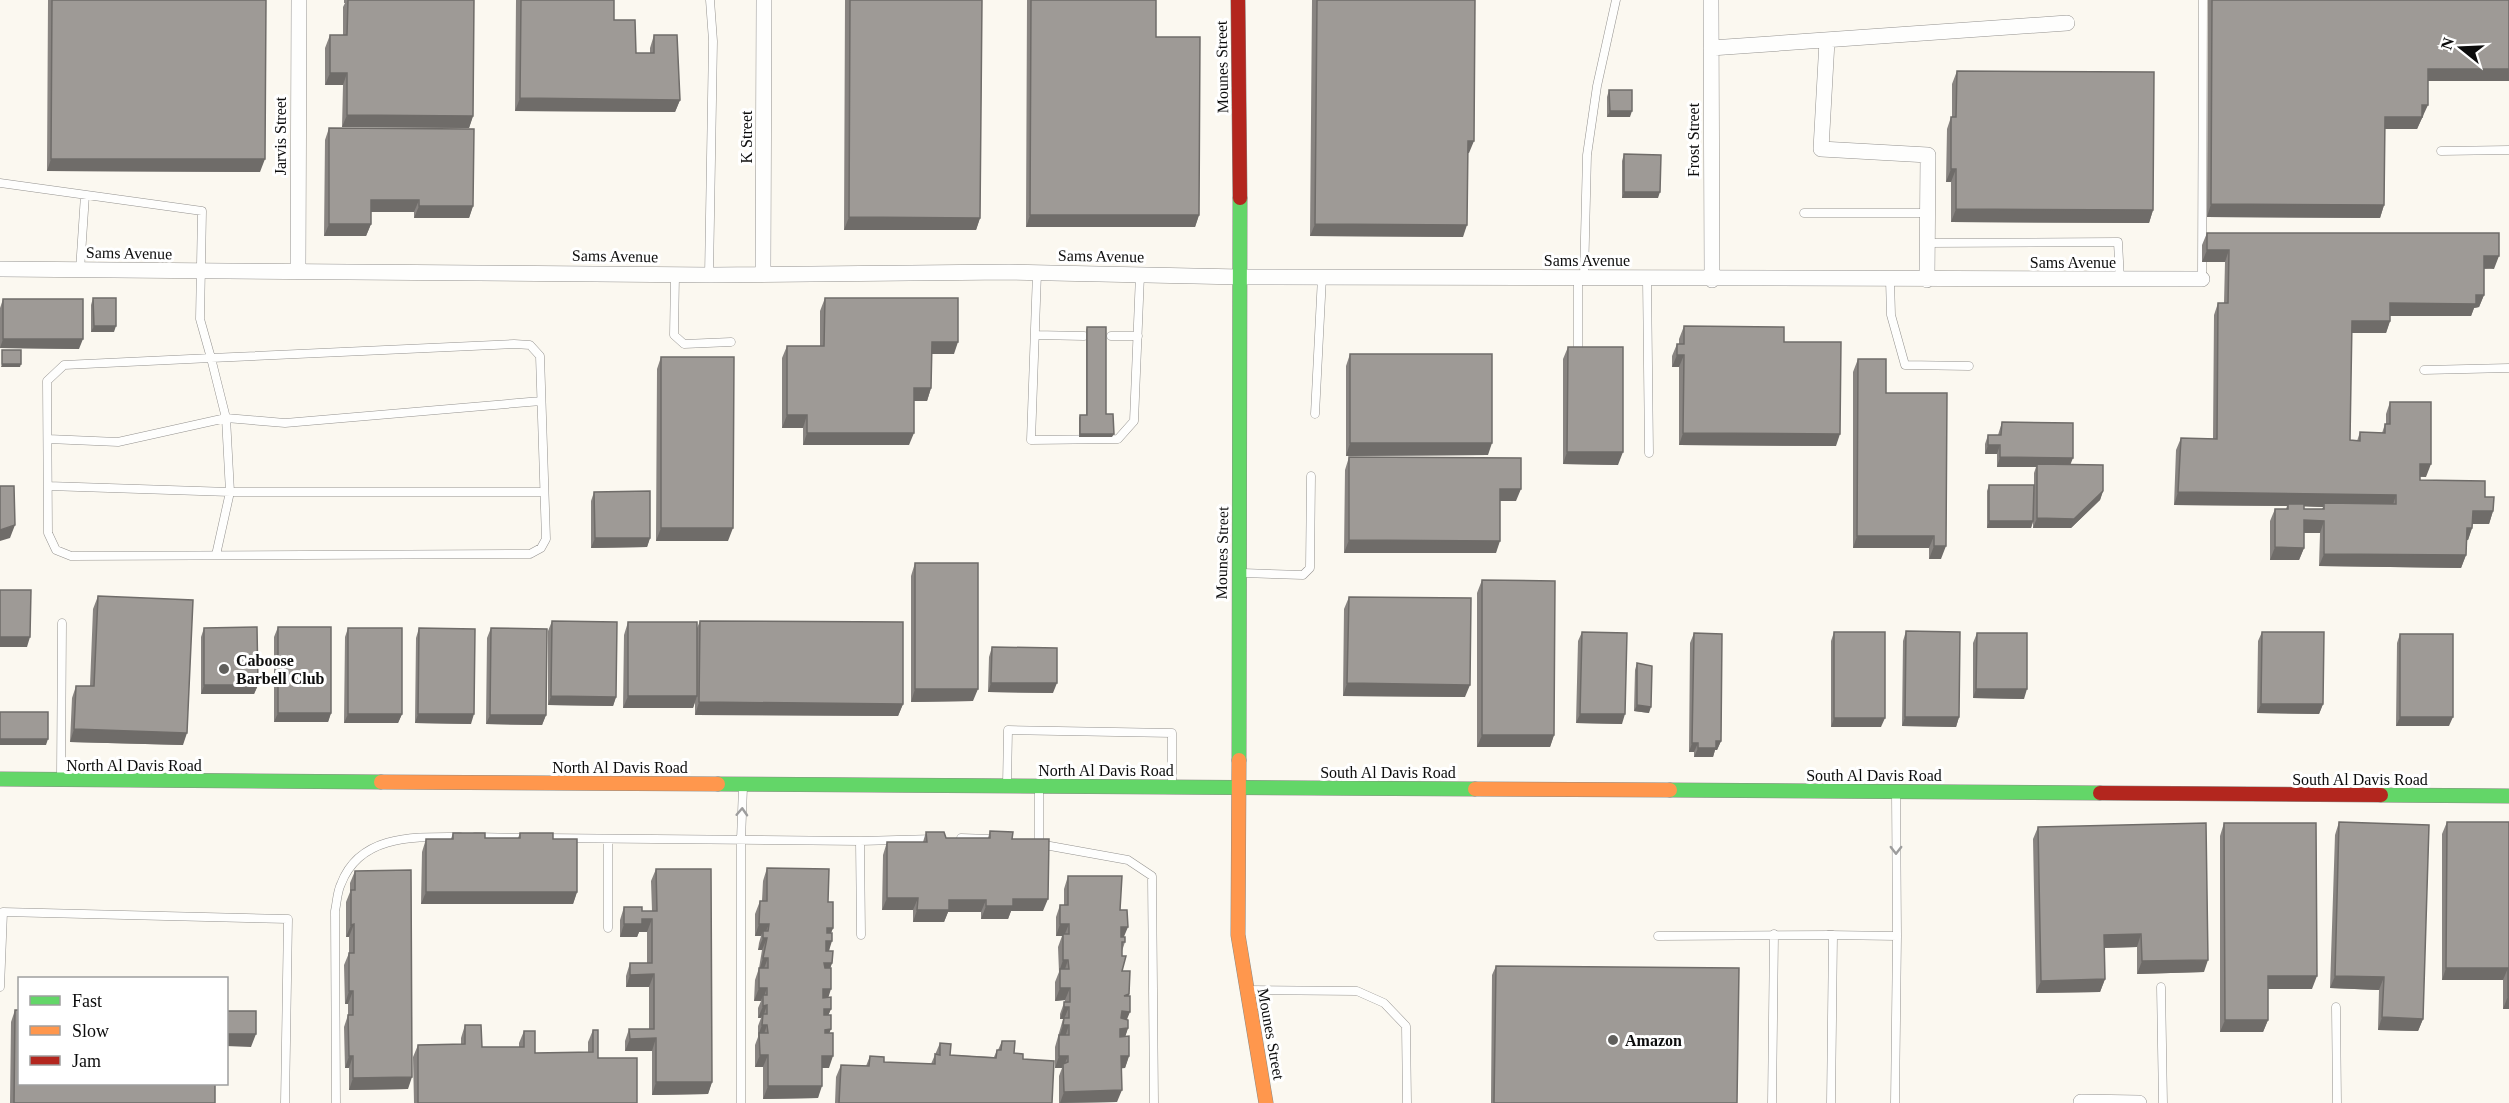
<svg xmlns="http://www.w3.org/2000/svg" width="2509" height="1103" font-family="'Times New Roman',serif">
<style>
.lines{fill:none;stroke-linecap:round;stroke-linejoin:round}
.lane-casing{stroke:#94928f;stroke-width:9}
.street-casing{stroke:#94928f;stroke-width:16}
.fast-casing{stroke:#8a8985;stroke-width:15}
.slow-casing{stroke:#8a8985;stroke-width:15}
.jam-casing{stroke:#8a8985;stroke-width:15}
.lane{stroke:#fefefd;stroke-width:8}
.street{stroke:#fefefd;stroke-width:15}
.fast{stroke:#63d668;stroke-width:14}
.slow{stroke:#ff974d;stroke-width:14}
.jam{stroke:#b3261e;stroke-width:14}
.wall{fill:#888481;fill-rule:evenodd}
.shaded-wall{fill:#6f6c69}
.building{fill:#9e9a96;stroke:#6f6c69;stroke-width:1.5}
.oneway{stroke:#9d9d9d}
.poi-dot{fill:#605f5c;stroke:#fff;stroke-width:2}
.labels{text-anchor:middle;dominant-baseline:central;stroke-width:6;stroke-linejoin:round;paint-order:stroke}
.street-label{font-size:16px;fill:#0c0c0c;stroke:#fff}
.poi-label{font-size:16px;font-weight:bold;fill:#0c0c0c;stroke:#fff;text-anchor:start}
</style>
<rect width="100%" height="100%" fill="#fbf8f0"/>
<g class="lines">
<defs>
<path id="lane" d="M2441 151 2509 150
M0 183 202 211 200 319 211 358 64 365 47 381 48 533 56 550 71 556 530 554 541 548 546 539 540 356 530 345 514 344 211 358 226 418 230 492 216 555
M1804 213H1928
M1927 243 2118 242 2120 280
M80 270 85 195
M1037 273 1031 440 1118 439 1134 421 1140 275
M675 275 674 335 684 344 731 342
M709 275 713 41 710 0
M1584 278 1587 155 1597 86 1616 0
M1647 279 1649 453
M2202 279 2203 0
M1890 280 1891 315 1905 365 1969 366
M1035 335 1084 336
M1111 336H1138
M1578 353V278
M2424 370 2509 368
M1315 414 1322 277
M48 439 118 442 226 418 285 423 541 401
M48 486 230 492H544
M1243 573 1303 575 1310 568 1311 476
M61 777 62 623
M1007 785 1008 730 1172 733V785
M1896 793 1897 936
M475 837 526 838
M544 838 860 841 934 839
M961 838 991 839
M860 841 861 935
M1039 844 1128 860 1152 876 1154 1103
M1039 844V788
M608 928V839
M1828 935 1897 936 1895 1103
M1658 936 1833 935 1831 1103
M0 987 3 912 288 919 285 1103
M2161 987 2163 1103
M1248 990 1357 991 1384 1003 1406 1026 1407 1103
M2336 1007 2337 1103
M336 1103 335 911C337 902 337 892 341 884 360 834 415 837 460 837
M741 1103V840L743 787
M1772 1103 1774 934"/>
<path id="street" d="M1711 0 1712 280
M1827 41 1821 149 1928 155 1927 280
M1711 48 2067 23
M0 269 711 275 1009 272 1241 277 2202 279
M298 272 299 0
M763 274 764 0
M2081 1102 2139 1103"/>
<path id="fast" d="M1239 760 1240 198
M0 779 381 782
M718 784 1475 789
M1670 790 2100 793
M2381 795 2509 796"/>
<path id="slow" d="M1239 760 1238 935 1266 1103
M381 782 718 784
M1475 789 1670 790"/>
<path id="jam" d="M1238 0 1240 198
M2100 793 2381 795"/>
</defs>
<use href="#lane" class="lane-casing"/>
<use href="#street" class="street-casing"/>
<use href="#fast" class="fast-casing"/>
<use href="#slow" class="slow-casing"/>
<use href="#jam" class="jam-casing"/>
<use href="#lane" class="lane"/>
<use href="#street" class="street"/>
<use href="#fast" class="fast"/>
<use href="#slow" class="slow"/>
<use href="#jam" class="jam"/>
</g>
<path class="wall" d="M48 0H266L260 172 47 171Z
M344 0H474L473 116 469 128 342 127 343 85H325V48L330 35H343V7L345 3H344Z
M516 0H614V20L636 53H650V48L654 35 680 100 675 112 515 111Z
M845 0H982L980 218 976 230H844Z
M1027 0H1156V37L1199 215 1195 227H1026Z
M1312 0H1475L1469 153H1468L1463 237 1310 236Z
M2208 0H2509L2428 81 2423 117 2422 118 2417 129H2385L2384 205 2380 218 2207 217Z
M1957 71 2153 210 2149 223 1951 222V182H1946L1947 129 1951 117H1952V84Z
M1609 90 1630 117H1607V97Z
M329 128 473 206 469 218H414V212H371V224L366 236H324L325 140Z
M1624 154 1658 198H1622V161Z
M2207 233 2494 269H2484V295L2479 307 2474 308 2471 316H2390V321L2386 333H2351L2350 440 2357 441 2360 432 2382 433 2385 424H2386V414L2390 402 2426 477H2420V480L2485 497 2493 511 2489 524H2472V528L2468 540H2466V555L2461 568 2319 566 2320 533H2304V548L2299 560H2270V521L2275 509H2286L2287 506 2174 505 2176 450 2181 438 2213 439 2214 315 2218 303H2224L2225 262H2202V245ZM2304 506 2323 507 2322 509H2304Z
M93 298 114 332H91V305Z
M825 298 954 354H932L931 388 927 401H914L909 445H803V428H782V358L787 346H820V311Z
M3 299 79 349 0 348V308Z
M1684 326 1784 342 1836 446 1679 445V367H1672V356L1677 344H1679V339Z
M1087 327 1106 414 1112 437H1079V418L1080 415H1086V330Z
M1568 347 1618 465 1563 464V359Z
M1350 354 1488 455 1346 456V366Z
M661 357 728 541H656L657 369Z
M1858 359 1886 393 1941 559H1929V548H1853V372Z
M2002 422 2071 464 2103 491 2100 500 2071 528H2033V522L2031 528H1987V491L1989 485 2034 506V473L2036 467H1997V454H1985V444L1988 435H1998Z
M1349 457 1516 501H1500L1496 553H1344L1345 470Z
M594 492 650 538 647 547 591 548V501Z
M915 563 973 701 911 702V576Z
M1482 580 1554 735 1550 747H1477V593Z
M98 596 183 745 70 742 72 698 76 686H90L93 609Z
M1349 597 1465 697 1343 696 1344 609Z
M552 621 616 697 613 706 548 705V631Z
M700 621 903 704 898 716 695 715V702L693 708H623L624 635 628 622 697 628Z
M278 627 331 713 328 722H274V637Z
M204 628 258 685 254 694H201V637Z
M348 628 402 714 398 723H344L345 637Z
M419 628 471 724 415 723 416 638Z
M491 628 546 715 542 725 486 724 487 638Z
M1906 631 1959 717 1956 727 1902 726 1903 641Z
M1582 632 1622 724 1576 723 1578 641Z
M1834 632 1881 727H1831V641Z
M2262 632 2323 704 2319 714 2257 713 2258 641Z
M1694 633 1721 741 1717 750H1715L1713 757H1694V752H1689L1690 643Z
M1977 633 2024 699 1973 698V643Z
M2400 634 2449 726H2396L2397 643Z
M992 647 1053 693 988 692 989 657Z
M1637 663 1649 713 1634 711 1635 670Z
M2339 822 2423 1019 2418 1031 2378 1030 2379 990 2330 988 2335 835Z
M2447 822H2509V1009H2503V980H2442V834Z
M2224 823 2312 989H2268V1020L2263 1032H2220V836Z
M2038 827 2204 972 2137 974V947L2104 948 2105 979 2100 992 2036 993 2033 839Z
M990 831 1012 839 1043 911H1011L1008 919H981V912H948L944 922H913V910H882L883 855 887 842H923L926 832 946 838H988Z
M453 833 485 838H518L520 833 553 839 577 892 573 904H421L422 852 426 839H451Z
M767 868 828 902 833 928 831 933 829 951 832 963 830 968 828 997 831 1009 828 1015 829 1033V1068H822L818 1098 763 1099V1067H755V1045L758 1037V1026L761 1018H758V1008L761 1001H754L755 980 759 968 762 950H758L759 943 761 936H755V914L760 901H762L763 881Z
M656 869 712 1082 708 1094 652 1095V1051H625V1041L629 1029H649V987H626V976L630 963H647V932H639L637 937H620V920L624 907 642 911H652L651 881Z
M355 871 408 1089 349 1090V1068H345L344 1027 348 1015V1004H345L344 965 349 953V937H346V902L350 892V883Z
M1068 876 1120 910 1125 942 1122 951V971L1129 994 1127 1020 1128 1028 1125 1036 1129 1056 1125 1068H1121L1117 1102 1059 1103V1076L1062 1068H1055V1047L1063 1019H1060V1014L1065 1000 1055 1001V982L1059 972 1058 947 1062 936H1056V917L1060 905H1064V889Z
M1496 966 1737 1103H1491L1492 975Z
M15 1010 215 1103H10L11 1022Z
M465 1025 482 1047H519V1043L524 1031 535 1053 588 1052V1042L593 1030 598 1058 637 1103H414L413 1057 418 1045 461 1044V1038Z
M1002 1041 1014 1053 1023 1059 1052 1103H835L836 1077 841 1065 866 1066 870 1056 884 1062 931 1064 940 1043 950 1055 994 1057 997 1050H998Z"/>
<path class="shaded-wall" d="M2428 69H2509V81H2424Z
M330 73H347L343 85H325Z
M520 98 680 100 675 112 515 111Z
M2422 105H2428L2417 129H2381L2385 117Z
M1610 111H1632L1630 117H1607Z
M347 115 473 116 469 128 342 127Z
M1468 141H1474L1469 153 1463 154Z
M51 159H265L260 172 47 171Z
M1951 169H1956L1951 182H1946Z
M1624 192H1660L1658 198H1622Z
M371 200H419L414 212H367Z
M2211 204 2384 205 2380 218 2207 217Z
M419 206H473L469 218H414Z
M1956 209 2153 210 2149 223 1951 222Z
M1030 215H1199L1195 227H1026Z
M849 217 980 218 976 230H844Z
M329 224H371L366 236H324Z
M1315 224 1467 225 1463 237 1310 236Z
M2207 250H2229L2225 262H2202Z
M2484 256H2499L2494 269 2480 268Z
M2476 295H2484L2479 307 2474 308 2471 316H2386L2390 303Z
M2352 321H2390L2386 333H2347Z
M94 326H116L114 332H91Z
M3 339H83L79 349 0 348Z
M932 342H958L954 354H927Z
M1677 355H1684L1679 367H1672Z
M2 364H21L20 367H1Z
M914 388H931L927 401H910Z
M787 415H807L803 428H782Z
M807 433H914L909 445H803Z
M1683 433 1840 434 1836 446 1679 445Z
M1080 434H1114L1112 437H1079Z
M1350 443H1492L1488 455 1346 456Z
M1988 445H2000L1997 454H1985Z
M1567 452H1623L1618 465 1563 464Z
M2000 457 2073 458 2069 468 2037 464 2036 467H1997Z
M2420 464H2431L2426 477 2415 476Z
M1500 489H1521L1516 501H1496Z
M2103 491 2100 500 2071 528H2033L2037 518Z
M2178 492 2396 495 2392 508 2324 503 2323 507 2288 506V504L2287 506 2174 505Z
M2473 511H2493L2489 524H2468Z
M2304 520 2324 521 2320 533H2300Z
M1989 521H2033L2031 528H1987Z
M15 525 10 538 0 541V530Z
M661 528H733L728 541H656Z
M2467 528H2472L2468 540 2462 541Z
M1857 536H1934L1929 548H1853Z
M595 538H650L647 547 591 548Z
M1349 540 1500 541 1496 553H1344Z
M1934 546H1946L1941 559H1929Z
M2275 547 2304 548 2299 560H2270Z
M2324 554 2466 555 2461 568 2319 566Z
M0 637H30L27 647H0Z
M991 683H1057L1053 693 988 692Z
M1347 683 1470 685 1465 697 1343 696Z
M204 685H258L254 694H201Z
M915 689H978L973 701 911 702Z
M1976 689H2027L2024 699 1973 698Z
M551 696 616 697 613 706 548 705Z
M628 696H697L693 708H623Z
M699 702 903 704 898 716 695 715Z
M2261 704H2323L2319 714 2257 713Z
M1637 705 1651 707 1649 713 1634 711Z
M278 713H331L328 722H274Z
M348 714H402L398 723H344Z
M418 714H474L471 724 415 723Z
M1580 714H1625L1622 724 1576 723Z
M490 715H546L542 725 486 724Z
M1905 717H1959L1956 727 1902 726Z
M2400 717H2453L2449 726H2396Z
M1834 718H1885L1881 727H1831Z
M74 729 187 733 183 745 70 742Z
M1482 735H1554L1550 747H1477Z
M0 739H48L46 745H0Z
M1716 741H1721L1717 750H1715L1713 757H1694L1698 748Z
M1692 743H1698L1694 752H1689Z
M426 892H577L573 904H421Z
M887 898H918L913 910H882Z
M1013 899H1048L1043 911H1011L1008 919H981L986 906Z
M949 900H986L981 912H948L944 922H913L917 910Z
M642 919H652L647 932H639L637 937H620L624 924Z
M354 924 349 937H346L351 925Z
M759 924H769L764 936 763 931 761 936H755Z
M1060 924H1069L1064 936H1056Z
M1121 927H1128L1123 939H1116Z
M827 928H833L828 940H822Z
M2141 934 2137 947 2099 948 2104 935Z
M763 938H767L762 950H758Z
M826 941H832L828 954H822Z
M763 958H768L763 971H759Z
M1063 960H1068L1064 972 1060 969 1059 972Z
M2208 960 2204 972 2137 974 2142 961Z
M824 963H832L828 975H820Z
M2446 968H2508L2503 980H2442Z
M654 974 649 987H626L630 975Z
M2268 976H2317L2312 989H2263Z
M2335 976 2384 977 2379 990 2330 988Z
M2105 979 2100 992 2036 993 2041 981Z
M759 988H767L763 999V995L761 1001H754Z
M1060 988H1070L1065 1000 1055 1001Z
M823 989H831L827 1002H818Z
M349 991H353L348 1004H345Z
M2508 996H2509V1009H2503Z
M767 1005 763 1017V1014L761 1018H758L763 1006Z
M1064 1007H1069L1064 1019H1060Z
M824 1009H831L826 1021H819Z
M1122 1011 1130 1012 1125 1024H1117Z
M2382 1017 2423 1019 2418 1031 2378 1030Z
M2225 1020H2268L2263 1032H2220Z
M762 1025H767L763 1037 759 1033Z
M1063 1025H1069L1065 1037H1059Z
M1128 1028 1124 1041H1115L1120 1029Z
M831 1029 826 1042 825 1030Z
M226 1034H256L251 1047 226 1046Z
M656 1038 652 1051H625L630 1039Z
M760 1055H768L763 1067H755Z
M349 1056H353L349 1068H345Z
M822 1056H833L829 1068H818Z
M1059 1056H1068L1063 1068V1064L1062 1068H1055Z
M1121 1056H1129L1125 1068 1116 1069Z
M412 1077 408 1089 349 1090 353 1078Z
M656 1082H712L708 1094 652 1095Z
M768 1086H822L818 1098 763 1099Z
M1122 1090 1117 1102 1060 1103 1064 1092Z"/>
<path class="building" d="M52 0H266L265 159H51Z
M348 0H474L473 116 347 115V73H330V35H347Z
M521 0H614V20H635L636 53H654V35H677L680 100 520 98Z
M850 0H982L980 218 849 217Z
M1031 0H1156V37H1200L1199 215H1030Z
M1317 0H1475L1474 141H1468L1467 225 1315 224Z
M2212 0H2509V69H2428V105H2422V117H2385L2384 205 2211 204Z
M1957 71 2154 72 2153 210 1956 209V169H1951V117H1956Z
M1609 90H1632V111H1610Z
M329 128 474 129 473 206H419V200H371V224H329Z
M1624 154 1661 155 1660 192H1624Z
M2207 233H2499V256H2484V295H2476V304L2390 303V321H2352L2350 440 2360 441V432L2385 433V424H2390V402H2431V464H2420V480L2485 481V497H2494L2493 511H2473L2472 528H2467L2466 555 2324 554V521L2304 520V548L2275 547V509H2288V504H2304V509H2324V503L2396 504V495L2178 492 2181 438 2217 439 2218 303H2228L2229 250H2207Z
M93 298H116V326H94Z
M825 298H958V342H932L931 388H914V433H807V415H787V346H824Z
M3 299H83V339H3Z
M1684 326 1784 327V342H1841L1840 434 1683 433 1684 355H1677V344H1684Z
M1087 327H1106V414H1113L1114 434H1080V415H1087Z
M1568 347H1623V452H1567Z
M2 350H21V364H2Z
M1350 354H1492V443H1350Z
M661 357H734L733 528H661Z
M1858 359H1886V393H1947L1946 546H1934V536H1857Z
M2002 422 2073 423V458L2000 457V445H1988V435H2001Z
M1349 457 1521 458V489H1500V541L1349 540Z
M2037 464 2103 465V491L2074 519 2037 518Z
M1989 485H2034L2033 521H1989Z
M0 486H14L15 525 0 530Z
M650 491V538H595L594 492Z
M915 563H978V689H915Z
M1482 580 1555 581 1554 735H1482Z
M0 590H31L30 637H0Z
M98 596 193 600 187 733 74 729 76 686H94Z
M1349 597 1471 598 1470 685 1347 683Z
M552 621 617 622 616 697 551 696Z
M700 621 903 622V704L699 702Z
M628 622H697V696H628Z
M257 627 258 685H204V628Z
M278 627H331V713H278Z
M348 628H402V714H348Z
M419 628 475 629 474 714H418Z
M491 628 547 629 546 715H490Z
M1906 631 1960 632 1959 717H1905Z
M1582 632 1627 633 1625 714H1580Z
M1834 632H1885V718H1834Z
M2262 632H2324L2323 704H2261Z
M1694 633 1722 634 1721 741H1716V748H1698V743H1692Z
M1977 633H2027V689H1976Z
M2400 634H2453V717H2400Z
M992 647 1057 648V683H991Z
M1637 663 1652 666 1651 707 1637 705Z
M0 712H48V739H0Z
M2339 822 2429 825 2423 1019 2382 1017 2384 977 2335 976Z
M2447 822H2509V996H2508V968H2446Z
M2206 823 2208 960 2142 961 2141 934 2104 935 2105 979 2041 981 2038 827Z
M2224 823H2316L2317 976H2268V1020H2225Z
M990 831 1013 832 1012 839H1049L1048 899H1013V906H986V900H949V910H917L918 898H887V842H927L926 832H944L946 838H990Z
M453 833H485V838H520V833H553V839H577V892H426V839H453Z
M767 868 829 869 828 902H833V928H827V933H832V941H826V951H833L832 963H824L825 968H831V989H823V998L831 997V1009H824V1015H831V1029L825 1030V1033H833V1056H822V1086H768V1055H760L759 1033H768L767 1025H762L763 1014H767V1005L763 1006V995H767V988H759V968H768V958H763L767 938H763V931H768L769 924H759L760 901H767Z
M656 869H711L712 1082H656V1038L630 1039 629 1029H654V974L630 975V963H652V919H642V924H624V907H642V911H657Z
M411 870 412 1077 353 1078V1056H349L348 1015H353V991H349V953H354V924L351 925V890H355V871Z
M1068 876H1122L1120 910H1127L1128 927H1121V937H1125V942H1122V956H1126L1122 971H1130L1129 994 1124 996H1130V1012L1122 1011 1121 1018 1128 1020V1028L1120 1029V1037L1129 1036V1056H1121L1122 1090 1064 1092 1063 1064 1068 1062V1056H1059V1035H1069V1025H1063L1064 1018H1069V1007H1064V1002H1070V988H1060V969H1069L1068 960H1063V934H1069V924H1060V905H1068Z
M1496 966 1739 968 1737 1103H1494Z
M15 1010H20V1083H215V1103H14Z
M226 1011H256V1034H226Z
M465 1025H481L482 1047H524V1031H535V1053L593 1052V1030H598V1058H637V1103H418V1045L465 1044Z
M1002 1041H1015L1014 1053 1023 1054V1059L1054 1061 1052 1103H839L841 1065 869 1066 870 1056 884 1057V1062L935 1064V1054L940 1055V1043L951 1044 950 1055 996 1058 997 1050H1001Z"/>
<defs><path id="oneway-chevron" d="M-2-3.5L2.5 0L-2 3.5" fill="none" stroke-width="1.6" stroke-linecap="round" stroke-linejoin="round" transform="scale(1.5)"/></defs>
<g class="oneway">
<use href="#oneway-chevron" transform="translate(742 812) rotate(-87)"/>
<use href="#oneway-chevron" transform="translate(1896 850) rotate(90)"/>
</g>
<g class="poi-dot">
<circle cx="224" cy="669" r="6"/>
<circle cx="1613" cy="1040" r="6"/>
</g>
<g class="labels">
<g class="street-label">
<text transform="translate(1222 67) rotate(-91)">Mounes Street</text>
<text transform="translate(280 136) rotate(-90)">Jarvis Street</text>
<text transform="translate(746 137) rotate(-90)">K Street</text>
<text transform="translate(1693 140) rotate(-90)">Frost Street</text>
<text transform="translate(129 253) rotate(1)">Sams Avenue</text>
<text transform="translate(615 256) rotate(1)">Sams Avenue</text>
<text transform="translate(1101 256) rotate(1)">Sams Avenue</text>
<text x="1587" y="260">Sams Avenue</text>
<text x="2073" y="262">Sams Avenue</text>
<text transform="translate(1222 553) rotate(-89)">Mounes Street</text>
<text x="134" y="765">North Al Davis Road</text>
<text x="620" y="767">North Al Davis Road</text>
<text x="1106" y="770">North Al Davis Road</text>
<text x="1388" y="772">South Al Davis Road</text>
<text x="1874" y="775">South Al Davis Road</text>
<text x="2360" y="779">South Al Davis Road</text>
<text transform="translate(1271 1034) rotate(80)">Mounes Street</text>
</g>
<g class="poi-label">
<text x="236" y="660">Caboose<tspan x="236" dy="18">Barbell Club</tspan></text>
<text x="1625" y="1040">Amazon</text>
</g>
</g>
<rect x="18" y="977" width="210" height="108" fill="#ffffff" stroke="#9e9e9e" stroke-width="1.5"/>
<rect x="30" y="996" width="30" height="9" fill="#63d668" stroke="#9e9e9e" stroke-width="1.5"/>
<text x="72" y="1007" font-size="18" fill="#0c0c0c">Fast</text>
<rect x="30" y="1026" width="30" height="9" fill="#ff974d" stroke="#9e9e9e" stroke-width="1.5"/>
<text x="72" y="1037" font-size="18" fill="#0c0c0c">Slow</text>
<rect x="30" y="1056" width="30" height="9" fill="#b3261e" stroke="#9e9e9e" stroke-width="1.5"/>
<text x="72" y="1067" font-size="18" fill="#0c0c0c">Jam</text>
<g transform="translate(2461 48) rotate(288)" stroke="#ffffff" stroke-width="4.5" paint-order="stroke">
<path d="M0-4.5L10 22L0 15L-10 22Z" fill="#0c0c0c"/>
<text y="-9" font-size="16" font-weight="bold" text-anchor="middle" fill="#0c0c0c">N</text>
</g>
</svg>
